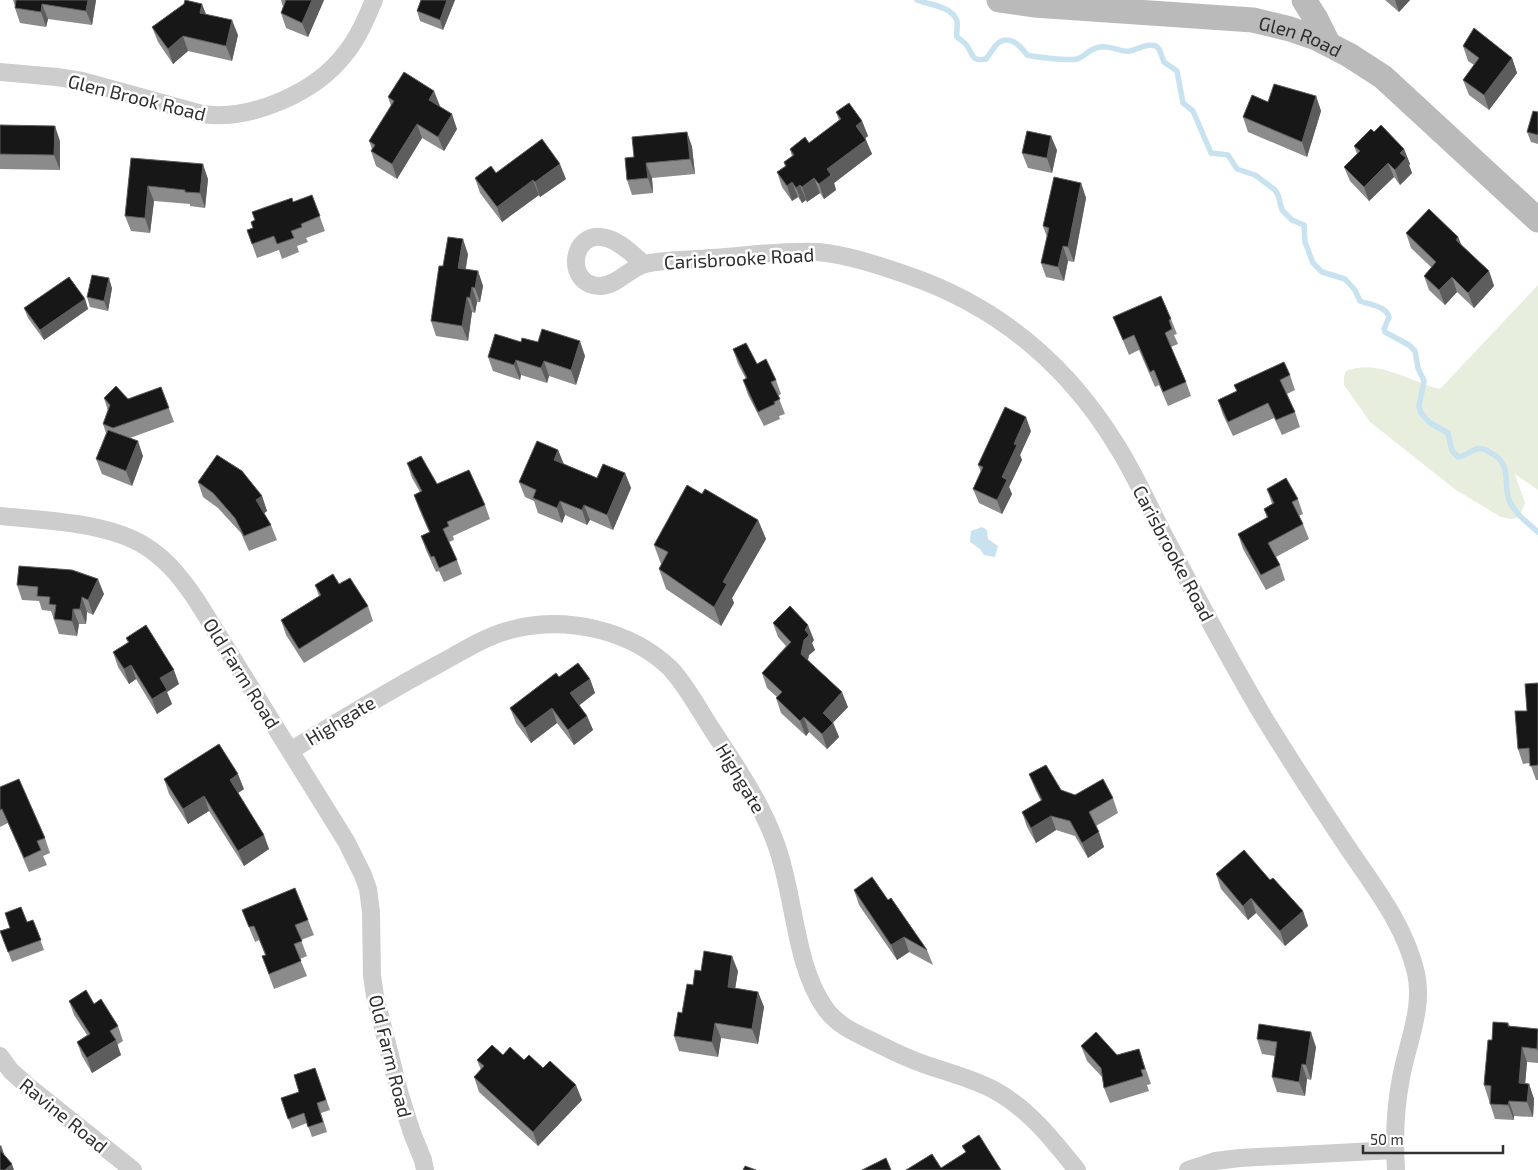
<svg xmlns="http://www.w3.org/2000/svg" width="1538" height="1170" font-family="'Exo 2',sans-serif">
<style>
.green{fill:#e7eedd}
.water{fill:#c8e2ef}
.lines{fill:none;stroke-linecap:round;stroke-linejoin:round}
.stream{stroke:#c8e2ef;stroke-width:5.5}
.street{stroke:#cdcdcd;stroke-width:18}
.secondary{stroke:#bababa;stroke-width:25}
.wall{fill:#8b8b8b}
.shaded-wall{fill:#5d5d5d}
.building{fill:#171717;stroke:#5d5d5d}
.labels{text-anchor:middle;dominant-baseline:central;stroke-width:5;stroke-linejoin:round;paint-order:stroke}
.street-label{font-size:19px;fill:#303030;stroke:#fff}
</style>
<rect width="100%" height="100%" fill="#fff"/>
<path class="green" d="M1538 285V490L1515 474 1525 503 1519 517 1512 519 1501 517 1456 490 1370 422 1344 385V376L1346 371C1376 358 1411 382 1440 389Z"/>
<path class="water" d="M982 527 987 530 988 539 998 546 995 557 984 555 980 549 970 542 971 531Z"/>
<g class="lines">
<path class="stream" d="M917 0C929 5 952 6 957 21 958 26 956 32 957 37 960 40 965 42 967 46 974 54 970 62 986 59 990 54 993 49 996 45 1008 33 1020 45 1027 55 1035 57 1068 61 1077 59 1085 57 1088 49 1100 47 1113 45 1121 53 1130 51 1140 49 1145 43 1156 46L1159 49 1164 62 1177 71 1183 103 1193 111 1211 153 1228 155 1237 169 1255 175 1275 190 1278 195 1282 210 1292 220 1304 225 1305 242 1313 263 1322 272 1345 279 1355 290 1360 301C1370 305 1386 306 1389 317L1384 329 1385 332 1409 345 1415 351 1418 368 1424 381 1419 406 1421 413 1430 423 1448 433 1452 451 1458 457C1467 457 1473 446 1483 449 1486 449 1490 453 1493 454 1512 466 1503 482 1509 500 1514 513 1528 523 1538 532"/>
<path class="street" d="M0 72 57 77 82 81 202 114C251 121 315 93 345 54 358 38 366 19 374 0
M644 264C633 255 620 241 606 238 570 228 564 287 601 286 617 285 628 270 642 265 655 260 694 260 711 258 746 256 783 250 818 252 848 255 878 265 907 275 998 306 1067 364 1117 446 1136 476 1150 509 1167 541 1198 600 1229 659 1263 716 1290 760 1318 803 1346 845 1373 885 1405 925 1416 973 1424 1008 1407 1044 1401 1078 1395 1109 1394 1139 1396 1170
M0 516C46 521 114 522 151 550 170 563 184 582 197 601L346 841 363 875 368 889 371 912 372 976 375 996 400 1095 412 1133 423 1160 425 1170
M290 751C339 721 388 691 439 664 463 651 487 635 514 629 567 616 630 630 670 668 686 685 698 708 711 728 735 765 761 802 776 844 795 895 794 964 825 1008 836 1024 853 1032 870 1040 887 1048 903 1057 921 1063 945 1072 970 1077 994 1090 1029 1109 1052 1139 1077 1170
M0 1056 11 1071 29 1087 133 1170
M1188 1170 1215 1161 1240 1158 1394 1150"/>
<g class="secondary">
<path id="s1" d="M999 0 1034 5 1253 20 1290 29 1316 38 1349 55 1383 77 1538 220"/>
<path d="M1304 0 1316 19 1328 43"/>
</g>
</g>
<path class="wall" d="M13 0H96L92 25 48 19 46 27 20 23 15 8V6Z
M281 0H324L308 37 286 28 281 13 283 7Z
M421 0H455L443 30 420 21 417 11Z
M1385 0H1410L1399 12Z
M206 14 238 35 232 61 188 51 173 64 158 42 152 27Z
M1463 46 1512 58 1517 73 1489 110 1469 95 1463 80 1474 65 1468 61Z
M1316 96 1321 111 1307 157 1248 132 1243 117 1268 102Z
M388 97 440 106H439L457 129 444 151 422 138 397 179 376 166 371 151 372 149 369 141 391 106Z
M836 112 862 121 868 136 865 138 872 154 834 183 836 190 824 199 820 193 807 202 806 200 802 203 798 197 792 201 782 187 777 172 785 166 784 162 792 156 790 149 809 143 839 120Z
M1538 112V144L1531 142 1527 132Z
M0 125 60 141V170L0 169Z
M687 132 692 147 695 174 652 178 653 193 632 195 627 180 634 157Z
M1354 146 1404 149 1410 164 1409 165 1412 173 1400 185 1394 177 1369 201 1350 181 1344 167 1357 154Z
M1057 150 1052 173 1028 168 1022 153Z
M131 158 208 179 205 208 190 206V204L154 201 150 233 131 231 125 216Z
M496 173 566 179 540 197 539 195 502 222 480 193 475 178Z
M1081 183 1086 198 1074 262 1068 261 1064 281 1046 277 1041 263 1047 237 1043 226Z
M312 195 325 231 306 238 308 242 297 246 299 252 282 259 279 250 257 258 247 230 253 228 294 202Z
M1406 233 1458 237 1462 246 1489 271 1494 286 1474 308 1457 292 1445 305 1429 290 1424 276 1432 268 1411 248Z
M468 254 466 269 478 271 483 286 480 302H477L475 313 472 312 468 341 436 336 431 321 443 266Z
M112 288 108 311 90 307 87 297Z
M85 299 88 309 44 340 28 318 24 308Z
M1113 317 1171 319 1177 334 1174 335 1178 344 1171 347 1186 382 1191 396 1168 406 1159 385 1155 387 1139 350 1129 355Z
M521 342 585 356 576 385 549 376 547 383 521 375 520 380 493 371 488 357Z
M733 349 757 364 776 380 781 394 778 396 785 414 779 416 780 419 764 426 748 395 743 380 746 379 738 364Z
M1290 375 1295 390 1287 394 1295 412 1300 427 1282 435 1274 418 1233 436 1223 415 1218 400 1237 391 1234 385Z
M161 387 174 422 130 438 143 456 132 486 102 474 96 459 106 433 103 424 108 411 104 398 128 399Z
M1031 431 1020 455 1022 460 1009 487 1012 494 1002 514 979 503 973 489 981 472 978 465Z
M558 450 564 464 597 478 625 473 631 488 613 530 590 520 587 525 565 515 562 523 538 513 534 501 525 497 519 482Z
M407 463 437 484 485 505 490 519 453 536 454 540 449 542 457 560 462 574 444 582 439 571 436 572 426 550 421 536 429 532 419 509 414 495 420 492 412 478Z
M198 482 262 496 267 511 264 513 271 525 277 540 249 551 241 533 218 508 203 497Z
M1267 489 1298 499 1303 514 1299 516 1303 524 1309 539 1276 557 1280 565 1285 580 1266 590 1243 549 1238 534 1267 518 1264 509 1272 504Z
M702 494 758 520 766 539 732 598 734 603 721 626 666 589 659 569 661 564 654 545Z
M17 585 104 594 93 615 87 612 86 624H79L77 636 59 634 51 611 42 610 39 601 22 600Z
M315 585 368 606 373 621 304 663 286 635 281 620 319 596Z
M773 623 814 640 812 643 815 650 809 655 808 660 848 707 833 722 839 737 827 749 809 732 806 736 781 713 776 698 777 697 767 688 762 673 786 646 778 637Z
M126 638 179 684 167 692 172 704 157 714 136 679 129 684 118 667 113 652 128 643Z
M559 677 590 679 595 693 579 705 587 716 593 730 574 745 557 723 531 743 516 723 510 708Z
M1538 683V780H1536L1530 763 1523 764 1518 749 1527 711Z
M1029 774 1061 790 1075 795 1113 798 1118 813 1096 826 1104 847 1088 858 1075 836 1056 830 1036 843 1027 827 1022 812 1041 801 1035 789Z
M164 779 244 789 238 793 269 849 244 866 209 811 188 824 169 794Z
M0 787 45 838 50 853 43 856 47 865 29 872 8 823 0 827Z
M1216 874 1270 880 1303 911 1308 926 1285 946 1256 913 1248 920 1221 889Z
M854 890 888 900 927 950 933 965 909 952 897 960 859 905Z
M242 910 308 920 314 935 301 940 307 956 300 959 307 976 274 989 262 956 265 955 259 940 255 942Z
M33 920 44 950 12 962 0 931Z
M701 971H738L735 988 758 992 764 1007 758 1044 721 1038 718 1057 679 1051 674 1036 693 985Z
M69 1001 94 1004 118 1026 123 1041 117 1045 121 1055 92 1073 82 1056 77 1042 87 1035 74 1015Z
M1508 1023 1510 1026 1538 1029V1063L1527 1062 1525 1084H1529L1534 1099 1533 1117 1514 1116V1120L1495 1119 1484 1085 1492 1040Z
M1257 1039 1316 1047 1311 1080 1307 1079 1305 1096 1277 1092 1272 1077 1275 1056 1262 1054Z
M1081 1046 1117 1055 1139 1049 1151 1084 1147 1085 1149 1091 1110 1103 1104 1088 1103 1078 1087 1061Z
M503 1055 524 1060 543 1068 582 1100 538 1146 479 1092 474 1077 481 1070 477 1060Z
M315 1068 330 1110 321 1113 327 1132 312 1137 307 1123 292 1129 281 1098 299 1092Z"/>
<path class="shaded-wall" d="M88 0H96L92 25 86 11Z
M312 0H324L308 37 302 23Z
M447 0H455L443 30 440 20Z
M1395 0H1410L1399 12Z
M42 4 48 19 46 27 41 12Z
M202 4 208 19 200 13Z
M232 20 238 35 232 61 226 46Z
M183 36 188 51 173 64 168 49Z
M1512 58 1517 73 1489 110 1484 95Z
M434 91 440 106 434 115 429 100Z
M1316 96 1321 111 1307 157 1302 142Z
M452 114 457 129 444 151 438 137Z
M862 121 868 136 862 141 856 126Z
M417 124 422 138 397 179 392 164Z
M55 126 60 141V170L54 155Z
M687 132 692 147 695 174 690 159Z
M1051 136 1057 150 1052 173 1047 158Z
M866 140 872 154 834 183 836 190 824 199 819 184 827 169Z
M1404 149 1410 164 1409 165 1412 173 1400 185 1395 170 1400 153Z
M646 163 652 178 653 193 648 178Z
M1388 163 1394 177 1369 201 1364 187Z
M203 164 208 179 205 208 200 193Z
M560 164 566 179 540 197 535 182Z
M814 178 820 193 807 202 802 187Z
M533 180 539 195 502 222 497 207Z
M792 182 798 197 792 201 787 186Z
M1081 183 1086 198 1074 262 1068 247Z
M800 185 806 200 802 203 796 188Z
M148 186 154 201 150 233 145 218Z
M1458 237 1464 252 1456 240Z
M463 239 468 254 463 283 458 268Z
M1063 246 1068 261 1064 281 1058 267Z
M478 271 483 286 480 302 475 288Z
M1489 271 1494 286 1474 308 1468 293Z
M1452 277 1457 292 1445 305 1439 290Z
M109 278 112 288 108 311 104 301Z
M472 287 477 302 475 313 470 298Z
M467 297 472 312 468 341 462 326Z
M85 299 88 309 44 340 40 330Z
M580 341 585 356 576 385 571 370Z
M516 360 521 375 520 380 514 365Z
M544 361 549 376 547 383 541 368Z
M1026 417 1031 431 1020 455 1022 460 1009 487 1012 494 1002 514 997 500 1002 477 1014 444Z
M138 441 143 456 132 486 126 471Z
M558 450 564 465 554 460Z
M625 473 631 488 613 530 607 515Z
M262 496 267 511 262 515 256 500Z
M560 501 565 515 562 523 557 508Z
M584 505 590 520 587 525 582 510Z
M758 520 766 539 732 598 734 603 721 626 714 607 723 582Z
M98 579 104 594 93 615 88 600Z
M82 597 87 612 86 624 80 609Z
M73 609 79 624 77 636 72 621Z
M808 625 814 640 812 643 815 650 809 655 806 668 801 654 805 630Z
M131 665 136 679 129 684 124 669Z
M174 670 179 684 167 692 172 704 157 714 152 699 160 678Z
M590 679 595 693 576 708 570 693Z
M842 692 848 707 828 728 823 713Z
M552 708 557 723 531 743 525 728Z
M587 716 593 730 574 745 568 730Z
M804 717 809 732 806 736 800 721Z
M833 723 839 737 827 749 822 734Z
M238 774 244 789 235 795 230 780Z
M204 796 209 811 188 824 183 809Z
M1051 816 1056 830 1036 843 1031 828Z
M1099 832 1104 847 1088 858 1082 843Z
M264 835 269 849 244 866 238 851Z
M1251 898 1256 913 1248 920 1243 906Z
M1303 911 1308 926 1285 946 1280 931Z
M904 937 909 952 897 960 891 945Z
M732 956 738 971 733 1002 728 987Z
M758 992 764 1007 758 1044 752 1029Z
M715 1023 721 1038 718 1057 712 1042Z
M1538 1029V1052L1537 1049Z
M1311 1032 1316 1047 1311 1080 1306 1065Z
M116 1040 121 1055 92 1073 87 1058Z
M1522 1047 1527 1062 1524 1098 1519 1083Z
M1302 1064 1307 1079 1305 1096 1299 1082Z
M1529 1084 1534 1099 1533 1117 1527 1102Z
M576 1085 582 1100 538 1146 533 1132Z
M1509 1101 1514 1116V1120L1508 1105Z
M1 1145 6 1160 0 1154V1146Z
M12 1164 14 1170H5Z"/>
<path class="building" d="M16 0H88L86 11 42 4 41 12 15 8Z
M185 0 202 4 200 13 232 20 226 46 183 36 168 49 152 27 184 4Z
M285 0H312L302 23 281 13 286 0Z
M421 0H447L440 20 417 11Z
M1474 28 1512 58 1484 95 1463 80 1479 58 1463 46Z
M404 72 434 91 429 100 452 114 438 137 417 124 392 164 371 151 375 145 369 141 394 101 388 97Z
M1274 84 1316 96 1302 142 1243 117 1252 95 1268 102Z
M849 103 862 121 856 126 866 140 827 169 831 175 819 184 814 178 802 187 800 185 796 188 792 182 787 186 777 172 786 166 784 162 794 155 790 149 805 137 809 143 841 119 836 112Z
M1533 111 1538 112V135L1527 132Z
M0 125 55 126 54 155 0 154Z
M1381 125 1404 149 1400 153 1406 158 1395 170 1388 163 1364 187 1344 167 1360 151 1354 146 1371 129 1374 132Z
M1027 131 1051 136 1047 158 1022 153Z
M687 132 690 159 646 163 648 178 627 180 625 158 634 157 632 137Z
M542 139 560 164 535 182 533 180 497 207 475 178 491 166 496 173Z
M131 158 203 164 200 193 185 192V190L148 186 145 218 125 216Z
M1054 177 1081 183 1068 247 1063 246 1058 267 1041 263 1049 228 1043 226Z
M312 195 320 216 301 224 302 227 291 231 294 238 277 244 274 236 252 244 247 230 253 228 251 222 255 220 252 212 292 198 293 202Z
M1429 209 1458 237 1456 240 1489 271 1468 293 1452 277 1439 290 1424 276 1436 262 1406 233Z
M448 237 463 239 458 268 478 271 475 288 472 287 470 298 467 297 462 326 431 321 439 266H443Z
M92 275 109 278 104 301 87 297Z
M69 277 85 299 40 330 24 308Z
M1161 296 1171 319 1169 320 1172 329 1165 333 1186 382 1163 392 1154 370 1150 372 1134 335 1123 340 1113 317Z
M542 329 580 341 571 370 544 361 541 368 516 360 514 365 488 357 495 334 521 342 522 338 538 342Z
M746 343 757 364 766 359 776 380 771 382 780 399 774 402 775 404 758 412 743 380 747 378 733 349Z
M1284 362 1290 375 1280 380 1295 412 1276 420 1268 403 1228 422 1218 400 1237 391 1234 385Z
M116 386 128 399 161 387 169 408 113 428 103 424 110 405 104 398Z
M1005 407 1026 417 1014 444 1017 445 1002 477 1007 480 997 500 973 489 983 467 978 465Z
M108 430 138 441 126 471 96 459Z
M537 441 558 450 554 460 597 478 603 464 625 473 607 515 584 505 582 510 560 501 557 508 533 498 536 490 519 482Z
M217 455 242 471 262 496 256 500 271 525 244 536 235 518 213 493 198 482Z
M421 456 437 484 469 470 485 505 447 522 449 526 443 529 457 560 439 568 434 556 431 557 421 536 430 532 414 495 422 491 407 463Z
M1286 478 1298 499 1292 502 1303 524 1268 543 1280 565 1261 575 1238 534 1268 517 1264 509 1274 503 1267 489Z
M687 485 702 494 705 489 758 520 723 582 727 584 714 607 659 569 668 552 654 545Z
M19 566 72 570 98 579 88 600 82 597 80 609H73L72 621 54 619 56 605 49 604 50 597 37 596 38 587 17 585Z
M333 574 339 584 350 578 368 606 299 649 281 620 321 595 315 585Z
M790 606 808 625 805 630 809 635 804 640 801 654 842 692 823 713 833 723 822 734 804 717 800 721 776 698 782 692 762 673 791 642 773 623Z
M146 625 174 670 160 678 167 690 152 699 131 665 124 669 113 652 129 642 126 638Z
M578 663 590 679 570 693 587 716 568 730 552 708 525 728 510 708 556 673 559 677Z
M1538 683V765L1530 766 1529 748 1518 749 1515 711H1527L1525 684Z
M219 744 238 774 230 780 264 835 238 851 204 796 183 809 164 779Z
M1046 765 1061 790 1075 795 1103 779 1113 798 1089 812 1099 832 1082 843 1070 821 1051 816 1031 828 1022 812 1042 800 1029 774Z
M19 779 45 838 37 841 41 850 24 858 2 809 0 810V787Z
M1244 850 1270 880 1273 878 1303 911 1280 931 1251 898 1243 906 1216 874Z
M872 877 888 900 891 898 927 950 904 937 891 945 854 890Z
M295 888 308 920 295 925 302 941 294 944 301 961 269 974 262 956 266 955 254 926 249 927 242 910Z
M21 907 27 922 33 920 41 940 8 952 0 931 10 928 5 913Z
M704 951 732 956 728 987 758 992 752 1029 715 1023 712 1042 674 1036 678 1012 682 1013 687 984 693 985 695 970 701 971Z
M86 990 94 1004 101 999 118 1026 110 1031 116 1040 87 1058 77 1042 90 1034 69 1001Z
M1493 1022 1508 1023V1026L1538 1029 1537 1049 1522 1047 1519 1083 1529 1084 1527 1102 1509 1101 1508 1105 1490 1104 1491 1086 1484 1085 1488 1040H1492Z
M1259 1024 1311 1032 1306 1065 1302 1064 1299 1082 1272 1077 1277 1042 1257 1039Z
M1096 1032 1117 1055 1139 1049 1145 1069 1141 1070 1143 1076 1104 1088 1101 1068 1081 1046Z
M492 1045 503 1055 510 1047 524 1060 529 1055 543 1068 550 1061 576 1085 533 1132 474 1077 484 1066 477 1060Z
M315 1068 326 1100 317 1103 323 1122 308 1127 304 1113 288 1119 281 1098 299 1092 294 1075Z
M979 1135 1001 1170H906L932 1154 941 1168 966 1152 962 1146Z
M0 1150 12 1164 5 1170H0Z
M886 1158 891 1170H862Z
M745 1166 756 1170H743Z"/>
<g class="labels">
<g class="street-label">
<text stroke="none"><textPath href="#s1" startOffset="305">Glen Road</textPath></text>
<text transform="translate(137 97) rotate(14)">Glen Brook Road</text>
<text transform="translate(739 258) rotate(-3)">Carisbrooke Road</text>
<text transform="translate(1174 553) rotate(62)">Carisbrooke Road</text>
<text transform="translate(242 673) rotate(58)">Old Farm Road</text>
<text transform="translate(340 720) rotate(-31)">Highgate</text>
<text transform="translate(741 778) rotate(59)">Highgate</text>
<text transform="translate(391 1056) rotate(76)">Old Farm Road</text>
<text transform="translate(64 1115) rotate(39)">Ravine Road</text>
</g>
</g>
<path d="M1363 1145v8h140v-8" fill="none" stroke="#303030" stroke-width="2.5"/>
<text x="1370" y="1145" font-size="15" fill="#303030" stroke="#ffffff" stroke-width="4" paint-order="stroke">50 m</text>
</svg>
